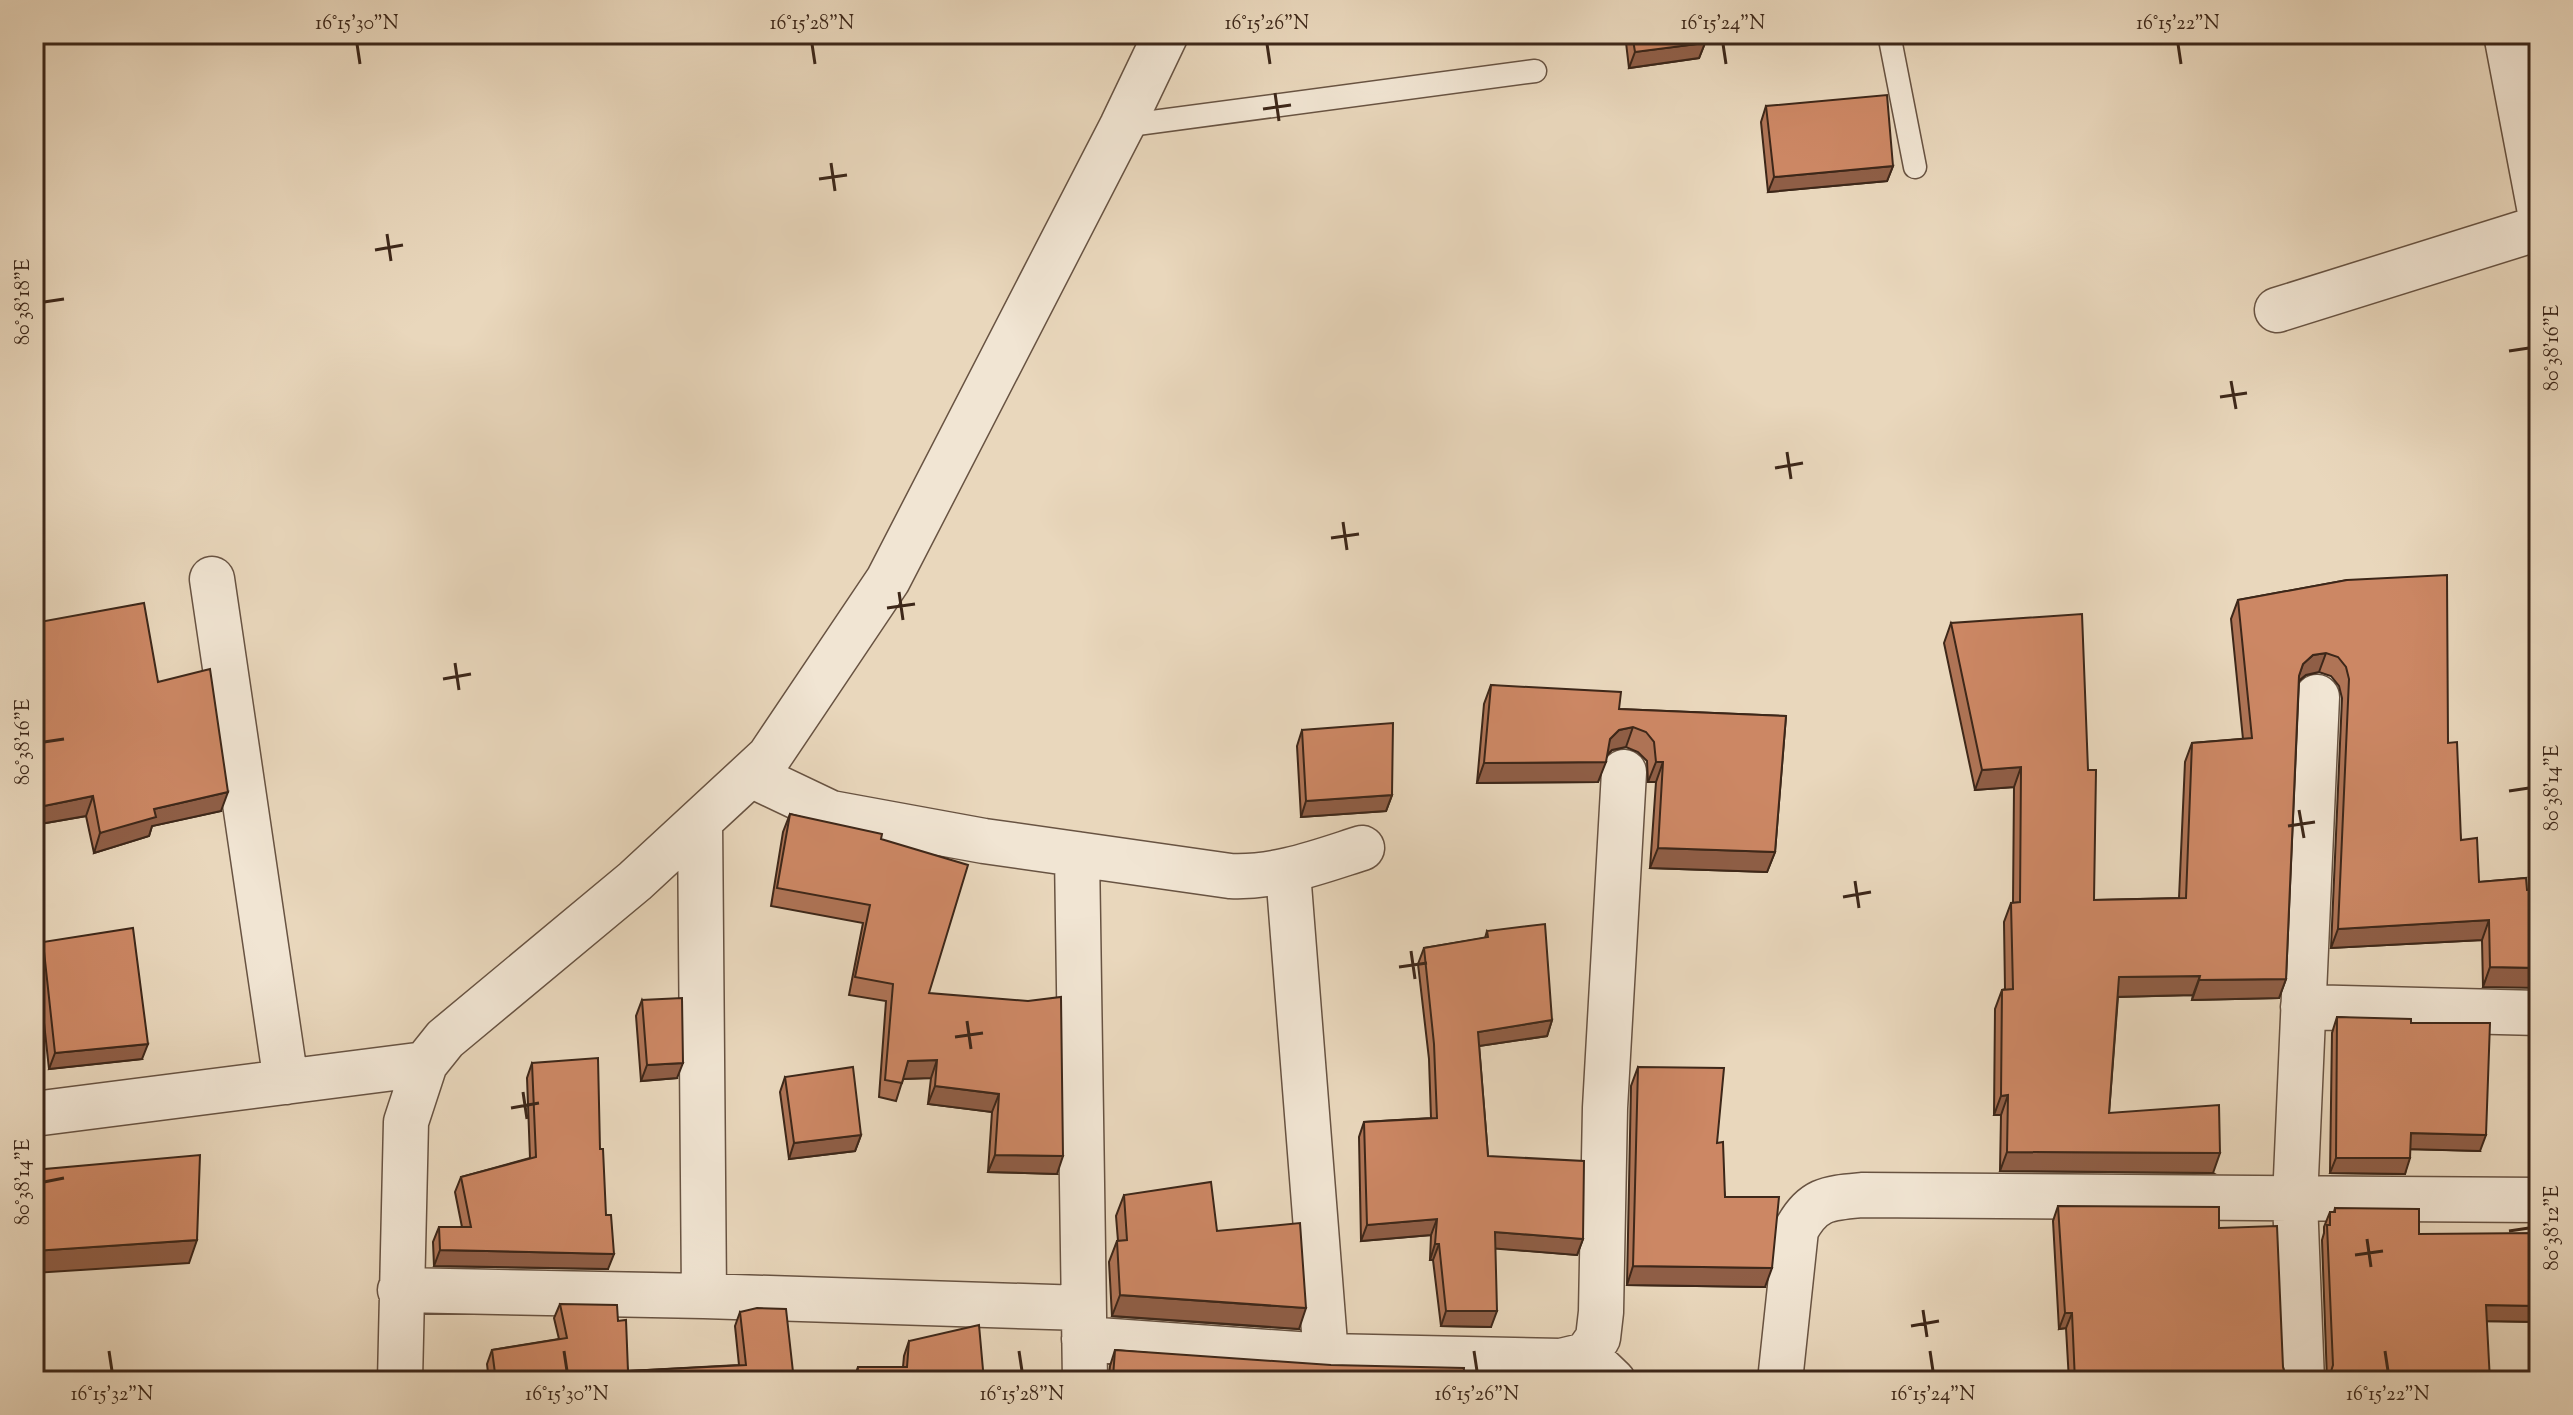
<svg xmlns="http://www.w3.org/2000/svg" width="2573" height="1415" font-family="'Sorts Mill Goudy',serif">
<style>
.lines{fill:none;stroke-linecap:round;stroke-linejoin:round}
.lane-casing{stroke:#685342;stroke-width:25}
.street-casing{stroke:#685342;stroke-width:47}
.lane{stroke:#f1e5d3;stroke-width:22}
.street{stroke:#f1e5d3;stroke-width:44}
.wall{fill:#af7456;stroke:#3d2719;stroke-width:2}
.shaded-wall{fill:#8f5e46;stroke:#3d2719;stroke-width:2}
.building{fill:#cc8764;stroke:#3d2719;stroke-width:2}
.ticks{fill:none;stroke:#3d2719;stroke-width:3}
.neatline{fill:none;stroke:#3d2719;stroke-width:3}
.ticks-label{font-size:20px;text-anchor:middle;fill:#3d2719}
</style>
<rect width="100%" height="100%" fill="#e9d7bc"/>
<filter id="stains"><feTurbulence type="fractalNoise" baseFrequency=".0025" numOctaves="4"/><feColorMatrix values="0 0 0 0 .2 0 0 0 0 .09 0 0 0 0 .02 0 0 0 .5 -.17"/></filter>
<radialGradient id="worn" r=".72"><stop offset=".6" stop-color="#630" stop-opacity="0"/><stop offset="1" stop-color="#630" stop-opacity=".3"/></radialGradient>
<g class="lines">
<defs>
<path id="lane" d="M1889 34 1915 167
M1122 126 1535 71"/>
<path id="street" d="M2506 34 2539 207
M2277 310 2539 228
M212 579 286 1082
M751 775 831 813 984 841 1230 876C1277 878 1318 862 1362 848
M700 821 704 1296
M1077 854 1085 1381
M1288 872 1326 1356
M2303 1007 2539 1013
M34 1114 425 1064
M400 1290 704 1296 1083 1308
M1084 1339 1326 1356 1561 1361 1586 1355 1598 1338 1601 1312 1605 1108 1624 772
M1586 1355 1613 1381
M400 1381 406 1122 425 1064 445 1039 635 881 769 757 888 580 1122 126 1166 34
M1780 1381 1796 1230C1813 1198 1829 1198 1863 1195L2539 1200
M2302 1381 2295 1200 2317 697"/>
</defs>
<use href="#lane" class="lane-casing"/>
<use href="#street" class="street-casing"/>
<use href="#lane" class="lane"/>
<use href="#street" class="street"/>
</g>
<path class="wall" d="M1625 34H1704L1705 43 1699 58 1629 68Z
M1766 106 1893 166 1887 181 1768 192 1761 122Z
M2347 580 2448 743 2461 840 2479 882 2526 878 2483 987 2482 940 2331 948 2342 698 2339 686 2331 676 2319 672 2306 675 2299 681 2286 979 2279 998 2192 1000 2193 995 2118 997 2109 1113 2213 1173 2000 1171 2001 1115H1994L1995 1009 2002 990 2005 989 2004 922 2011 903H2013L2014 787 1975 790 1944 643 1951 623 2094 900 2179 898 2185 762 2192 743 2243 739 2231 619 2238 600Z
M34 623 158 682 221 811 152 826 149 836 94 853 86 816 34 825Z
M1491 685 1619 709 1786 716 1775 852 1767 872 1650 868 1656 782H1648L1647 761 1638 752 1626 747 1612 750 1607 755 1598 782 1477 783 1484 704Z
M1302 730 1392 795 1386 811 1301 817 1297 746Z
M790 814 881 839 929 993 1057 1174 988 1172 992 1112 928 1104 931 1078 903 1079 896 1101 879 1097 886 1001 849 995 863 923 771 906 783 832Z
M1487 931 1552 1020 1547 1036 1479 1046 1488 1156 1583 1239 1577 1255 1495 1248 1491 1327 1441 1326 1433 1260H1430L1431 1235 1361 1241 1359 1137 1364 1122 1431 1118 1429 1059 1418 964 1424 948 1485 938Z
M43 942 142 1059 49 1069 37 958Z
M642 1000 677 1078 641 1081 636 1016Z
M2337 1017 2411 1023 2480 1151 2410 1149 2405 1174 2330 1173 2332 1033Z
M532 1063 600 1149 608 1269 434 1266 433 1242 439 1227H462L455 1192 461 1177 530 1158 527 1078Z
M1638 1067 1717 1143 1725 1197 1765 1287 1627 1285 1631 1086Z
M785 1077 861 1135 855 1151 789 1159 780 1092Z
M1124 1195 1217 1231 1299 1329 1112 1316 1109 1262 1117 1241H1118L1116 1216Z
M2058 1206 2219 1228 2283 1367 2286 1378 2289 1381H2069L2066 1328 2059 1329 2053 1221Z
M2335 1208 2419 1234 2538 1322 2487 1321 2327 1380 2322 1240 2324 1233V1227L2330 1212H2334Z
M560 1304 618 1321 628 1371 739 1365 735 1326 740 1312 794 1381H489L487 1364 492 1350 559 1339 554 1318Z
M909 1341 984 1381H853L858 1367H903L904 1356Z
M1115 1350 1463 1381H1108L1110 1366Z"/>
<path class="shaded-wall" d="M1705 43 1699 58 1629 68 1635 52Z
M1893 166 1887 181 1768 192 1774 177Z
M2326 653 2319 672 2306 675 2296 683 2303 664 2313 655Z
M1633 727 1626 747 1612 750 1603 759 1610 739 1619 730Z
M1606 762 1598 782 1477 783 1484 763Z
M1656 762H1663L1656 782H1648Z
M2021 767 2014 787 1975 790 1982 770Z
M228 792 221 811 152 826 149 836 94 853 100 833 154 809Z
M1392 795 1386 811 1301 817 1306 801Z
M93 796 86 816 34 825V808Z
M1658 848 1775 852 1767 872 1650 868Z
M2489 920 2482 940 2331 948 2338 929Z
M2490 967 2539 968V988L2483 987Z
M2200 976 2193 995 2112 997 2119 977Z
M2286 979 2279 998 2192 1000 2199 980Z
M1552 1020 1547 1036 1472 1047 1478 1032Z
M148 1044 142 1059 49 1069 55 1053Z
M937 1060 931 1078 902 1079 908 1061Z
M683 1063 677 1078 641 1081 647 1065Z
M935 1086 999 1094 992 1112 928 1104Z
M2008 1095 2001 1115H1994L2001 1096Z
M2411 1133 2486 1135 2480 1151 2405 1149Z
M861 1135 855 1151 789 1159 794 1143Z
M2007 1152 2220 1153 2213 1173 2000 1171Z
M995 1155 1063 1156 1057 1174 988 1172Z
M2336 1158H2410L2405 1174 2330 1173Z
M1437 1219 1431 1235 1361 1241 1367 1225Z
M1495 1232 1583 1239 1577 1255 1489 1248Z
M197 1240 189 1263 34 1273V1251Z
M1435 1244H1439L1433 1260H1430Z
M440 1250 614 1254 608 1269 434 1266Z
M1633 1266 1772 1268 1765 1287 1627 1285Z
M1120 1295 1306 1308 1299 1329 1112 1316Z
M2486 1305 2539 1306V1318L2538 1322 2480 1321Z
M1446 1311H1497L1491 1327 1441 1326Z
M2065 1313H2072L2066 1328 2059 1329Z"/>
<path class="building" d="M1632 34H1704L1705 43 1635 52Z
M1887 95 1893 166 1774 177 1766 106Z
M2447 575 2448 743 2457 742 2461 840 2477 838 2479 882 2526 878 2527 890 2539 889V968L2490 967 2489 920 2338 929 2349 679 2346 667 2338 657 2326 653 2313 655 2303 664 2299 676 2286 979 2199 980 2200 976 2119 977 2109 1113 2219 1105 2220 1153 2007 1152 2008 1095 2001 1096 2002 990 2013 989 2011 903 2020 902 2021 767 1982 770 1951 623 2082 614 2088 770H2096L2094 900 2186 898 2192 743 2252 738 2238 600 2347 580Z
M144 603 158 682 210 669 228 792 154 809 156 817 100 833 93 796 34 808V623Z
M1491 685 1621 692 1619 709 1786 716 1775 852 1658 848 1663 762H1656L1654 742 1646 732 1633 727 1619 730 1610 739 1606 762 1484 763Z
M1393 723 1392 795 1306 801 1302 730Z
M790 814 882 834 881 839 968 865 929 993 1028 1001 1061 997 1063 1156 995 1155 999 1094 935 1086 937 1060 908 1061 902 1083 885 1080 893 984 855 977 870 905 777 888Z
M1545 924 1552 1020 1478 1032 1488 1156 1584 1161 1583 1239 1495 1232 1497 1311H1446L1439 1244H1435L1437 1219 1367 1225 1364 1122 1437 1118 1434 1044 1424 948 1488 937 1487 931Z
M133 928 148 1044 55 1053 43 942Z
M682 998 683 1063 647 1065 642 1000Z
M2337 1017 2411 1019V1023H2490L2486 1135 2411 1133 2410 1158H2336Z
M598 1058 600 1149H603L606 1215H611L614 1254 440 1250 439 1227H471L461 1177 536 1157 532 1063Z
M853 1067 861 1135 794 1143 785 1077Z
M1638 1067 1724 1068 1717 1143 1723 1142 1725 1197H1779L1772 1268 1633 1266Z
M200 1155 197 1240 34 1251V1170Z
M1211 1182 1217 1231 1300 1223 1306 1308 1120 1295 1117 1241 1127 1240 1124 1195Z
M2058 1206 2219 1207V1228L2277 1226 2283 1367 2286 1378 2289 1381H2075L2072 1313H2065Z
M2335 1208 2419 1209V1234L2539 1233V1306L2486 1305 2490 1381H2326L2329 1378 2333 1365 2327 1225H2330V1212H2335Z
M560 1304 617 1305 618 1321 626 1320 628 1371 746 1365 740 1312 757 1308 786 1309 794 1381H496L492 1350 567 1338Z
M979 1325 984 1381H857L858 1367H907L909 1341Z
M1115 1350 1331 1365 1464 1368 1463 1381H1109L1113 1377Z"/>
<path class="ticks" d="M357 44 360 64M812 44 815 64M1267 44 1270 64M1723 44 1726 64M2178 44 2181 64M1275 93 1279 121M1263 109 1291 105M831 163 835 191M819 179 847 175M387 234 391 261M375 250 403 245M44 302 64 299M2509 351 2529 348M2231 381 2236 409M2220 397 2247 393M1787 452 1791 479M1775 468 1803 463M1343 522 1347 550M1331 538 1359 534M899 592 903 620M887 608 915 604M455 663 459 690M443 679 471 674M44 742 64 739M2509 791 2529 788M2299 810 2304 838M2288 826 2315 822M1855 881 1859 908M1843 897 1871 892M1411 951 1415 979M1399 967 1427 963M967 1021 971 1049M955 1037 983 1033M523 1092 527 1119M511 1108 539 1103M44 1182 64 1178M2509 1231 2529 1228M2367 1239 2371 1267M2355 1255 2383 1251M1923 1310 1927 1337M1911 1326 1939 1321M109 1351 112 1371M564 1351 567 1371M1019 1351 1022 1371M1474 1351 1477 1371M1930 1351 1933 1371M2385 1351 2388 1371"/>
<rect width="2573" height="1415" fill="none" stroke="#e9d7bc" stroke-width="88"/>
<rect x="44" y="44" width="2485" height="1327" class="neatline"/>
<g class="ticks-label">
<text x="357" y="29">16°15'30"N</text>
<text x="812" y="29">16°15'28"N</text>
<text x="1267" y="29">16°15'26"N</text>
<text x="1723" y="29">16°15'24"N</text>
<text x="2178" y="29">16°15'22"N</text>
<text transform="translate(22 302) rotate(-90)" y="7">80°38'18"E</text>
<text transform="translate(2551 348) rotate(-90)" y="7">80°38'16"E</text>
<text transform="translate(22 742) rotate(-90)" y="7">80°38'16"E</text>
<text transform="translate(2551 788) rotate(-90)" y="7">80°38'14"E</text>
<text transform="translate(22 1182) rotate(-90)" y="7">80°38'14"E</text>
<text transform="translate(2551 1228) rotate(-90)" y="7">80°38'12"E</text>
<text x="112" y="1400">16°15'32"N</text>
<text x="567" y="1400">16°15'30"N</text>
<text x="1022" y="1400">16°15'28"N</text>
<text x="1477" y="1400">16°15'26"N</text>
<text x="1933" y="1400">16°15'24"N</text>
<text x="2388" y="1400">16°15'22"N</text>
</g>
<rect width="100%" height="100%" filter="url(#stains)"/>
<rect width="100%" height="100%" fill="url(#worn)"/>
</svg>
